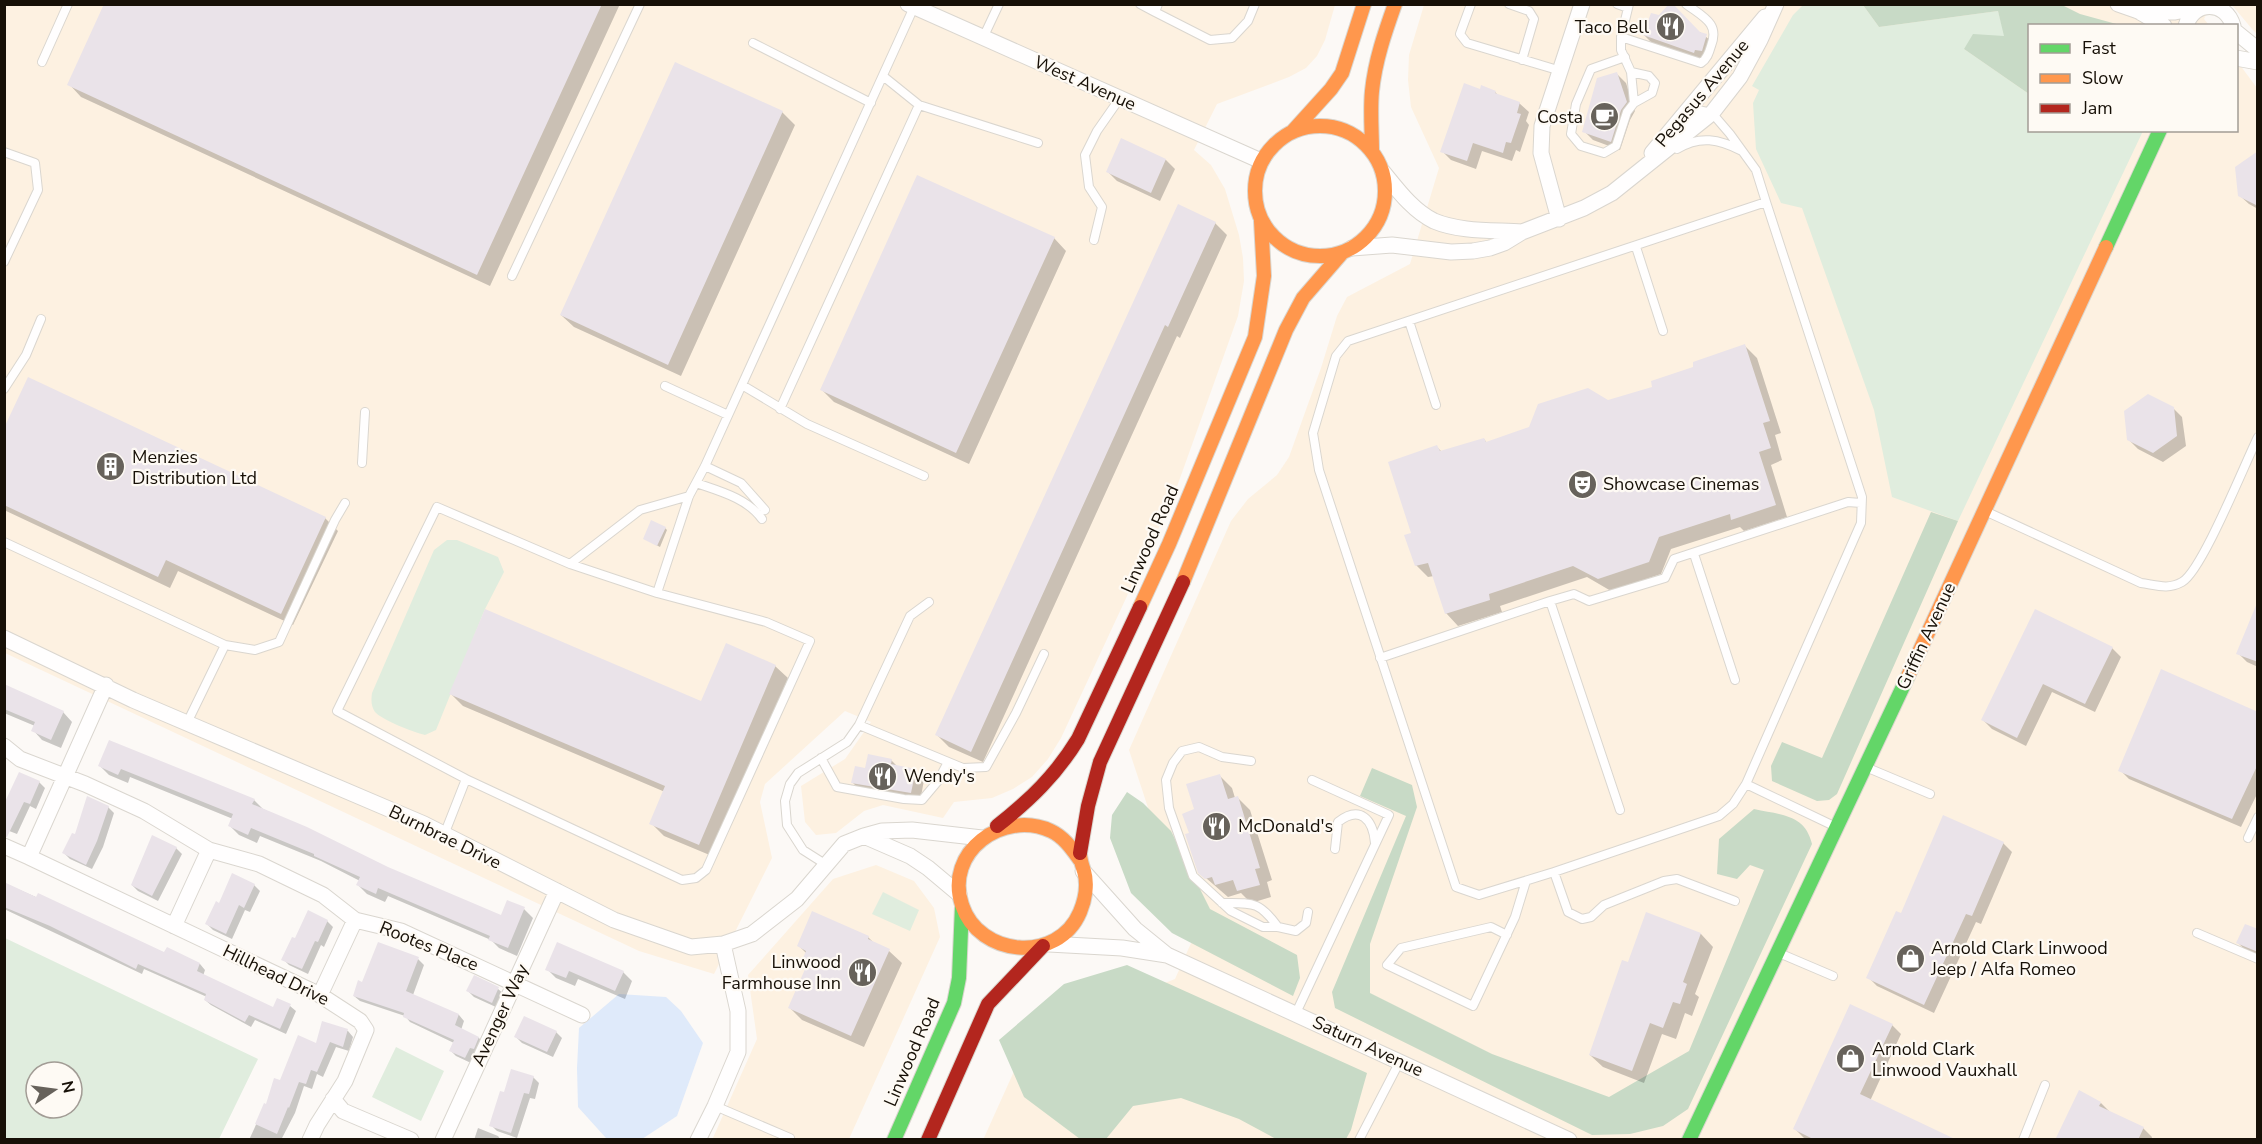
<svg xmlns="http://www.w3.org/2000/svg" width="2262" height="1144" font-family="'Nunito Sans',sans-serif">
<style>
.built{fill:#fdf1e1}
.green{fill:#e0edde;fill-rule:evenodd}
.forest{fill:#c8dac6}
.water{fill:#dfeafa}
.shadow{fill:#0003}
.building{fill:#eae3e9}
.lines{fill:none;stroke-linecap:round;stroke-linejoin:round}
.lane-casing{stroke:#dad6cf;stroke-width:10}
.street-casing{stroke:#dad6cf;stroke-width:17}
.fast-casing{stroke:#dad6cf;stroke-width:16}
.slow-casing{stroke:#dad6cf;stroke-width:16}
.jam-casing{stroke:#dad6cf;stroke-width:16}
.lane{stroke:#fffefe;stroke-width:8}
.street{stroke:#fffefe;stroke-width:15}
.fast{stroke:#63d668;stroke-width:14}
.slow{stroke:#ff974d;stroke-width:14}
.jam{stroke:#b3261e;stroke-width:14}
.labels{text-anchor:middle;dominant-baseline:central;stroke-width:4.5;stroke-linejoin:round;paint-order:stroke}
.poi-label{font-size:18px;fill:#171007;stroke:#fefaf4;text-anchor:start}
.street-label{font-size:18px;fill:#171007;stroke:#fefaf4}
</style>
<rect width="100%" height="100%" fill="#fcf9f6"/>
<path class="built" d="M5 5H1335L1325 40 1317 56 1306 68 1289 77 1217 104 1194 150 1211 165 1225 189 1239 235 1243 258 1244 281 1238 316 1174 495 1061 738 1048 759 1032 777 1013 789 992 798 954 802 943 818 883 805 864 811 836 833 816 835 805 822 801 786 845 759 871 722 845 711 765 784 760 802 772 858 714 974 639 951 5 653Z
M1424 5H2211L2204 19 2209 25 2030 26V130H2236L2237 61 2257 88V1139L983 1140 1030 1036 1175 979 1192 941 1129 750 1231 521 1248 499 1277 475 1289 457 1321 368 1337 316 1347 297 1410 264 1439 168 1411 107 1408 80 1409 55Z
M2232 5H2257V34L2252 29Z
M876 865 914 881 934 908 940 937 849 1139 712 1140 757 1039 748 975 833 879Z"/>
<path class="green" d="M1803 5H1863L1879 27 1998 11 2005 36 1964 49 2029 94 2030 130 2143 131 1958 521 1892 497 1874 410 1802 208 1781 203 1756 149 1753 103 1759 90 1752 86 1793 15Z
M447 540H457L498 557 504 572 485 609 436 730 425 735C413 732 382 720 375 712 371 706 371 700 372 693L434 550Z
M883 892 919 910 910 931 872 914Z
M5 938 258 1059 219 1139H5ZM36 1072H72V1108H36Z
M396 1047 444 1071 421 1121 372 1097Z"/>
<path class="forest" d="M1863 5H2062L2080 14 2120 25 2030 26 2029 94 1964 49 1973 34 2004 36 1998 11 1879 27Z
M1931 512 1958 521 1837 794 1829 800 1817 801 1772 781 1771 766 1782 742 1822 758Z
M1372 768 1412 785 1417 807 1370 944V993L1492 1054 1609 1097 1689 1051 1764 870 1750 865 1737 879 1717 874 1719 839 1754 809C1781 815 1805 814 1812 844L1688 1109 1663 1126 1630 1134 1592 1135 1335 1008 1332 992 1406 816 1360 796Z
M1127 792 1143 803 1171 831 1210 909 1297 955 1300 978 1293 996 1172 933 1131 893 1110 838 1112 815Z
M1127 965 1367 1073 1351 1130 1346 1139H1276L1239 1119 1181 1098 1133 1106 1106 1139H1080L1024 1097 999 1040 1064 984Z"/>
<path class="water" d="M619 994 666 997 681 1011 703 1043 677 1116 642 1139 606 1138 578 1107 577 1068 579 1028Z"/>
<path class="shadow" d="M568 4H620L490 286 81 97 69 84Z
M1700 32 1716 45 1711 59 1704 58 1703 61 1653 44 1644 35Z
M1617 74 1626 83 1635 111 1630 120 1620 150 1593 140 1584 131Z
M1481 91 1495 92 1500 97 1519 103 1529 112 1526 121 1529 125 1520 152 1516 150 1512 161 1482 151 1476 169 1451 160 1442 151Z
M782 112 795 125 681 376 574 327 561 315Z
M1122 140 1166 160 1175 169 1160 201 1117 181 1108 172Z
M2258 152V209L2249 204 2239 195Z
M1215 223 1227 235 1180 338 1177 336 983 762 949 747 937 735Z
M1054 238 1066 251 969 464 834 402 821 389Z
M1745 346 1757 358 1781 433 1775 435 1782 460 1771 465 1787 517 1744 531 1740 527 1671 549 1661 574 1611 591 1587 577 1500 606 1502 612 1458 626 1446 613 1434 576 1428 577 1416 565 1413 534 1437 447 1442 452 1484 439 1487 443 1653 388Z
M2173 408 2182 417 2186 446 2163 462 2138 449 2128 439Z
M4 432 325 518 338 531 293 625 178 571 170 588 4 510Z
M665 528 667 530 660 547 645 539Z
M2258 606V667L2247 662 2238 653Z
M2036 611 2112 648 2121 657 2095 712 2052 692 2026 746 1992 729 1983 720Z
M775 666 788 678 712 856 664 836 651 823 665 792 463 706 451 694 702 703Z
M4 686 63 712 72 722 61 748 42 740 33 730 35 726 4 713Z
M2258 714V792L2241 827 2129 779 2120 770Z
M110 742 254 800 263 809 388 868 502 917 524 909 533 918 517 956 499 948 491 940 388 896 385 902 367 894 358 885 360 881 321 861 260 836 257 843 239 835 230 826 233 819 130 777 128 783 109 775 100 766Z
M891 760 898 767 915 771 924 780 920 802 862 792 853 783 866 770Z
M1219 775 1232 788 1235 798 1237 797 1250 810 1272 880 1267 882 1271 897 1251 903 1241 893 1228 897 1199 872 1191 834 1196 810Z
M39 782 45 788 36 809 30 806 17 834 4 829V800L7 801Z
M108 807 114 813 103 847 92 869 70 859 64 853 76 836Z
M2003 843 2012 852 1981 924 1976 922 1934 1013 1877 986 1868 977 1901 915Z
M176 848 182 854 158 901 138 891 132 885Z
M4 883 165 954 200 964 205 970 203 976 274 1009 290 1006 296 1011 286 1034 255 1020 251 1027 211 1005 205 1000 207 997 144 969 142 974 4 909Z
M254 885 260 891 250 912 245 910 232 939 213 930 207 924 219 905Z
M1647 914 1701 934 1713 947 1695 994 1699 997 1692 1016 1685 1013 1676 1039 1662 1034 1644 1083 1603 1067 1590 1055 1629 964Z
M327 921 333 927 324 947 321 945 308 974 289 965 283 959 296 940Z
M2258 931V958L2251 955 2238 943Z
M868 937 876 945 889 951 902 963 864 1047 802 1020 790 1008 810 962 805 957 807 954 799 946Z
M418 959 424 965 413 995 459 1015 464 1021 461 1030 479 1038 484 1044 471 1063 456 1056 450 1050 454 1043 410 1022 405 1016 360 1001 354 996 363 983Z
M547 969 623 972 632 981 625 999 578 979 575 986 556 978Z
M474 977 498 989 504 994 498 1008 474 997 468 991Z
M525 1018 556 1032 562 1038 553 1057 522 1043 516 1037Z
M323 1023 348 1031 353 1037 349 1051 336 1047 323 1077 317 1074 312 1089 304 1086 295 1113 281 1140H249L265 1105 267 1106 281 1082 317 1045Z
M1892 1025 1901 1034 1870 1101 1954 1140 1804 1138 1795 1129Z
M533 1077 539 1083 535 1099 530 1098 517 1138 497 1131 491 1125 505 1094Z
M2101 1103 2110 1112 2143 1128 2152 1137 2151 1140H2056Z
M478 1128 498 1136 501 1140H474Z"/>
<path class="building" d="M104 4H602L477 275 67 85Z
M1669 4H1673L1700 32 1707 34 1702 51 1695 50 1694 53 1643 35 1651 13 1659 15Z
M675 62 783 111 668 365 560 315Z
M1617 72 1627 102 1621 110 1611 142 1582 132 1597 78Z
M1464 83 1480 89 1481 85 1496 91 1495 93 1520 102 1517 113 1521 114 1511 143 1506 142 1503 153 1473 143 1467 161 1440 152Z
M1121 138 1166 159 1151 193 1106 172Z
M2258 151V206L2238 196 2235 167Z
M917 175 1055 237 956 453 820 390Z
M1178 204 1216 222 1168 327 1165 325 971 752 935 735Z
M1745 344 1770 421 1763 423 1771 448 1759 452 1776 505 1731 520 1730 514 1659 537 1649 562 1598 579 1573 566 1489 594 1490 600 1445 614 1428 563 1415 566 1404 535 1411 533 1388 462 1437 445 1440 451 1484 438 1486 442 1529 427 1538 404 1588 388 1608 400 1652 387 1651 381 1693 367V362Z
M28 377 326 517 281 614 166 560 158 577 4 505V428Z
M2148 394 2174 407 2177 436 2153 453 2127 440 2124 411Z
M651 520 666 527 657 546 643 539Z
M2257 603H2258V662L2236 654Z
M485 609 701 701 726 643 776 665 699 845 649 824 665 786 449 694Z
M2035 609 2113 647 2085 704 2043 684 2017 738 1981 720Z
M2161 669 2258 712V764L2232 819 2118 771Z
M4 684 64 711 51 740 31 731 35 722 4 709Z
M109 740 255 799 252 804 307 827 388 867 501 915 507 900 525 907 508 948 488 940 490 936 378 888 376 894 356 885 360 877 314 856V854L251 828 248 835 228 826 233 814 121 769 118 775 98 766Z
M868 754 892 759 891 764 916 769 911 793 851 783 855 766 865 768Z
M19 772 40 781 30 804 24 802 7 837 4 836V804Z
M1220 774 1228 799 1238 796 1260 868 1255 869 1260 885 1237 891 1233 880 1215 885 1212 877 1205 879 1198 873 1185 834 1189 833 1182 814 1194 809 1186 784Z
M87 796 109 806 97 841 86 865 62 853 72 833 75 834Z
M1943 815 2004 842 1972 916 1966 914 1924 1005 1866 978 1896 911 1901 913Z
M152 835 177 847 152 896 131 885Z
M232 873 255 884 244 908 239 905 226 934 205 924 216 901 219 903Z
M4 882 36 897 38 893 164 952 167 947 200 963 197 971 273 1007 277 998 291 1004 280 1029 249 1015 245 1022 204 1000 206 994 138 964 136 969 50 926 4 907Z
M308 910 328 920 318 942 315 941 302 969 281 960 292 937 295 938Z
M812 911 869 936 868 939 890 949 851 1036 788 1008 809 960 803 958 806 951 797 946Z
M1646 912 1701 933 1683 982 1687 984 1680 1004 1673 1002 1663 1028 1650 1023 1632 1071 1589 1055 1622 960 1628 962Z
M2245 924 2258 929V952L2236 943Z
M378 942 419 957 406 991 459 1014 455 1025 479 1037 474 1049 470 1048 465 1058 449 1051 454 1040 403 1017 404 1013 353 996 358 980 362 982Z
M557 942 624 971 615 991 569 971 566 978 545 970Z
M474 975 499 987 492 1003 466 991Z
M1850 1004 1893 1024 1860 1094 1957 1140H1815L1793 1129Z
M524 1016 557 1031 547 1052 514 1037Z
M322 1021 348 1029 343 1047 330 1042 317 1072 311 1070 306 1084 299 1082 289 1108 288 1107 277 1134 255 1124 264 1103 266 1104 274 1078 280 1080 298 1035 316 1043Z
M511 1069 534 1076 529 1094 524 1093 511 1133 489 1126 500 1091 504 1092Z
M2079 1090 2101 1102 2099 1106 2144 1127 2138 1140H2055Z"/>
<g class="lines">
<defs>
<path id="lane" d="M1140 4 1155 12 1158 4
M1471 4 1460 34 1467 43 1561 71
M1509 4 1529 11 1534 19 1522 60
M1617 4 1628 8
M1629 4 1621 37V50L1631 72
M1155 12 1210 40 1232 38 1248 21 1255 4
M1621 37 1701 63C1707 59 1709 53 1711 46 1720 23 1703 17 1686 4
M983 38 999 4
M753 43 871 103
M1625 57 1591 69 1576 104 1571 134 1581 146 1604 153 1616 146 1627 112 1634 103 1652 93 1655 83 1649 76 1631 72 1634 103
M42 62 68 4
M883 76 919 105 1038 143
M1686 121 1698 110 1712 113 1730 134 1756 170 1766 202 1862 497 1861 523 1746 784 1733 804 1719 816 1554 872 1479 895 1456 887 1319 470 1313 433 1336 356 1348 341 1766 202
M1677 149C1700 135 1719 139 1742 151
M4 152 35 163 38 190 4 262
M1094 240 1102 207 1089 187 1085 155 1097 131 1120 98
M1636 247 1663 331
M512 276 640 4
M1409 321 1436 405
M742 385 807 424 924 476
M665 386 728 415
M4 389 26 355 41 319
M780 409 919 105
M362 463 365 412
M705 466 741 483 765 510
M696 483C719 491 747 498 762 519
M1985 511 2141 583C2156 585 2168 590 2182 582 2202 571 2245 463 2258 437
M4 542 225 645 187 723
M1694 554 1735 680
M570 564 640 510 689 496
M657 593 570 564 437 507 337 711 466 779 682 880 696 878 706 870 810 641 766 622 657 593 689 496 705 466 914 7
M1550 601 1620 810
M225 645 255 650 279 642 335 520 345 503
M1380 658 1550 601 1574 594 1589 601 1665 578 1674 559 1848 502 1861 503
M859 725 910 616 929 602
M821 758 837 787 904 799 922 800 938 781 948 762
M1251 761 1222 757 1199 747 1182 751 1173 763 1166 780 1169 808 1193 876 1231 911 1263 927H1278L1296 931 1306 923 1308 912
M1868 768 1930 794
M1746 784 1834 826
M444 835 466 779
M2248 838 2258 817
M1335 849 1338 822C1360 805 1373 819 1375 843
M825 864 803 850 787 825 785 801 790 784 798 773 847 742 859 725 963 768 986 767 1016 713 1044 654
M1554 872 1568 912 1582 919 1591 917 1604 905 1664 881 1677 879 1735 901
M1222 903C1253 903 1259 901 1278 927
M2197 933 2258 959
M1507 935 1491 927 1401 948 1387 965 1473 1006 1515 917 1526 881
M1779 953 1833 976
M1296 1013 1389 815 1312 780
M715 1106 790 1138
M1359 1140 1400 1061
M2023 1140 2045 1085"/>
<path id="street" d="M908 4 1261 161
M2118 4 2138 11 2164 26
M2138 11 2175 12 2200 7
M2186 26C2193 0 2226 0 2233 26
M2236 32 2258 50
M2236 58 2258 62
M1652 153 1765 17
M1383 172C1397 189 1413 211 1434 221 1460 232 1494 230 1522 232
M1559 219 1541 153 1542 126 1582 4
M1352 248 1392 245 1451 252 1473 251 1490 248 1504 243 1522 232 1584 208 1612 193 1712 113 1740 77 1760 40 1776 4
M4 638 133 700 424 824 614 920 691 947 723 944 752 934 797 899 844 844 864 836 882 831 912 830 982 838
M106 685 29 857 320 995 360 1021 366 1030 345 1081 317 1125 310 1140
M4 746 20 759 85 784 144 811 209 850 259 864 323 895 355 920 401 931 582 1015
M864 836 910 856 928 868 959 894
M4 846 29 857
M1083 871 1135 929 1167 955 1569 1140
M174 926 209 850
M1049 944 1122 948 1167 955
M320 995 355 920
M333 1099 343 1111 411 1140
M443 1140 557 891
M698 1140 715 1106 738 1052V1011L723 944"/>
<path id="fast" d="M2106 247 2160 130
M894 1140 954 1003 959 978 962 906
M1689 1140 1908 676"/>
<path id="slow" d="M1255 191a65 65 0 1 1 130 0a65 65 0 1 1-130 0Z
M1293 131 1331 89 1342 73 1364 4
M1372 152C1372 132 1370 111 1372 91 1375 61 1385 32 1395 4
M1183 582 1286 330 1303 298 1342 253
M1140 607 1169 544 1255 337 1264 276 1261 221
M1908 676 2106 247
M1080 860C1072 849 1064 837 1051 831 1003 809 944 852 962 905 979 957 1058 964 1080 912 1085 900 1088 884 1084 871 1082 865 1080 860 1080 853"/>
<path id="jam" d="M997 826C1030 800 1056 775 1078 739L1140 607
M1080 853 1088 806 1100 762 1183 582
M928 1140 988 1004 1043 946"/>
</defs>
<use href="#lane" class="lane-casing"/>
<use href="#street" class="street-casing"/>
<use href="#fast" class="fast-casing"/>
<use href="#slow" class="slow-casing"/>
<use href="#jam" class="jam-casing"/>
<use href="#lane" class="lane"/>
<use href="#street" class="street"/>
<use href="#fast" class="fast"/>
<use href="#slow" class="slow"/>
<use href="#jam" class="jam"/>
</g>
<defs>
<symbol id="restaurant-disc" viewBox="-11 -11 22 22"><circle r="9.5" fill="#67625b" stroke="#fefaf4"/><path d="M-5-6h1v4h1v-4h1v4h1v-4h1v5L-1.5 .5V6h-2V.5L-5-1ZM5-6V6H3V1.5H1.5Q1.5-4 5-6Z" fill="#fff"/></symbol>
<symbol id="cafe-disc" viewBox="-11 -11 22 22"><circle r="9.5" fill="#67625b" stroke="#fefaf4"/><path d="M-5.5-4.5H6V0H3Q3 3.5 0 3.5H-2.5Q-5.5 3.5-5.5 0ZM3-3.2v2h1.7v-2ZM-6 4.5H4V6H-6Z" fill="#fff"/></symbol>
<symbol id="building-disc" viewBox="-11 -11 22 22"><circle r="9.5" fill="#67625b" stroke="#fefaf4"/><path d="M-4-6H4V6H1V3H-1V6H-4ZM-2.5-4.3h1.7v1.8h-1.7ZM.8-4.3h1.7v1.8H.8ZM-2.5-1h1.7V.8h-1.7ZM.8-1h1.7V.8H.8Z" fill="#fff"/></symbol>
<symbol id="theatre-disc" viewBox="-11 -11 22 22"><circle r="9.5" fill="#67625b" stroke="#fefaf4"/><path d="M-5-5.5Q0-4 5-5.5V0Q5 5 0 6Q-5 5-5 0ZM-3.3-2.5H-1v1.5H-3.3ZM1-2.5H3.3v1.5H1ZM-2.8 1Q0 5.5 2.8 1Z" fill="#fff"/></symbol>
<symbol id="shop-disc" viewBox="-11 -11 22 22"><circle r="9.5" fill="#67625b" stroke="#fefaf4"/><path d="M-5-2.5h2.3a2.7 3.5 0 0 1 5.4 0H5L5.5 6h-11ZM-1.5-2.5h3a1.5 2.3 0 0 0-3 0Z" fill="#fff"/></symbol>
</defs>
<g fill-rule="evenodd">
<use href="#restaurant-disc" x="1654" y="10" width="33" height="33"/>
<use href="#cafe-disc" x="1588" y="100" width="33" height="33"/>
<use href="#building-disc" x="94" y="450" width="33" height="33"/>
<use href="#theatre-disc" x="1566" y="468" width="33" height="33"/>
<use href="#restaurant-disc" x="866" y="760" width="33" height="33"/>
<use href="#restaurant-disc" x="1200" y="810" width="33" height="33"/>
<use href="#shop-disc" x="1894" y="942" width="33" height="33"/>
<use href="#restaurant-disc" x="846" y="956" width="33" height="33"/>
<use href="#shop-disc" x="1834" y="1042" width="33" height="33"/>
</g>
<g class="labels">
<g class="poi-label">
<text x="1649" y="27" text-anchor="end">Taco Bell</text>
<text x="1583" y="117" text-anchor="end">Costa</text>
<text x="132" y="457">Menzies<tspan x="132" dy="21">Distribution Ltd</tspan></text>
<text x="1603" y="484">Showcase Cinemas</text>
<text x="904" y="776">Wendy's</text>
<text x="1238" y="826">McDonald's</text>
<text x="1931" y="948">Arnold Clark Linwood<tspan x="1931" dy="21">Jeep / Alfa Romeo</tspan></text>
<text x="841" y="962" text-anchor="end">Linwood<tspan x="841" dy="21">Farmhouse Inn</tspan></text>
<text x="1872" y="1049">Arnold Clark<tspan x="1872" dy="21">Linwood Vauxhall</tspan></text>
</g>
<g class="street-label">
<text transform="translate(1085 83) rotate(24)">West Avenue</text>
<text transform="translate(1702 93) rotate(-50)">Pegasus Avenue</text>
<text transform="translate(1150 539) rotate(-66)">Linwood Road</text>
<text transform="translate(1926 636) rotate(-65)">Griffin Avenue</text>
<text transform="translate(445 837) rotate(26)">Burnbrae Drive</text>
<text transform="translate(429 946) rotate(22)">Rootes Place</text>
<text transform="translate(276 975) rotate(26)">Hillhead Drive</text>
<text transform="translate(500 1015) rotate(-65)">Avenger Way</text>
<text transform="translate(1368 1046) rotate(25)">Saturn Avenue</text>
<text transform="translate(912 1052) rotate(-67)">Linwood Road</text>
</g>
</g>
<rect width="2262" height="1144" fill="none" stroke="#171007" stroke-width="12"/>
<rect x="2028" y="24" width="210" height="108" fill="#fefaf4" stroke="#a29c95" stroke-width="1.5"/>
<rect x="2040" y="44" width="30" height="9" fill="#63d668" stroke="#a29c95" stroke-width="1.5"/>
<text x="2082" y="54" font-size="18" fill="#171007">Fast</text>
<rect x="2040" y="74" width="30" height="9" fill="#ff974d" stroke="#a29c95" stroke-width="1.5"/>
<text x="2082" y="84" font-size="18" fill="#171007">Slow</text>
<rect x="2040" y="104" width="30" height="9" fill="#b3261e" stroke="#a29c95" stroke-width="1.5"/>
<text x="2082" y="114" font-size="18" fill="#171007">Jam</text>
<g transform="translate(54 1090) rotate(77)"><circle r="28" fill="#fefaf4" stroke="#a29c95" stroke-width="1.5"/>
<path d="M0-4.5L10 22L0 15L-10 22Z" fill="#67625b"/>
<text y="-9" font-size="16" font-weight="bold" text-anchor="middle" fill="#171007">N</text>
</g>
</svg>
